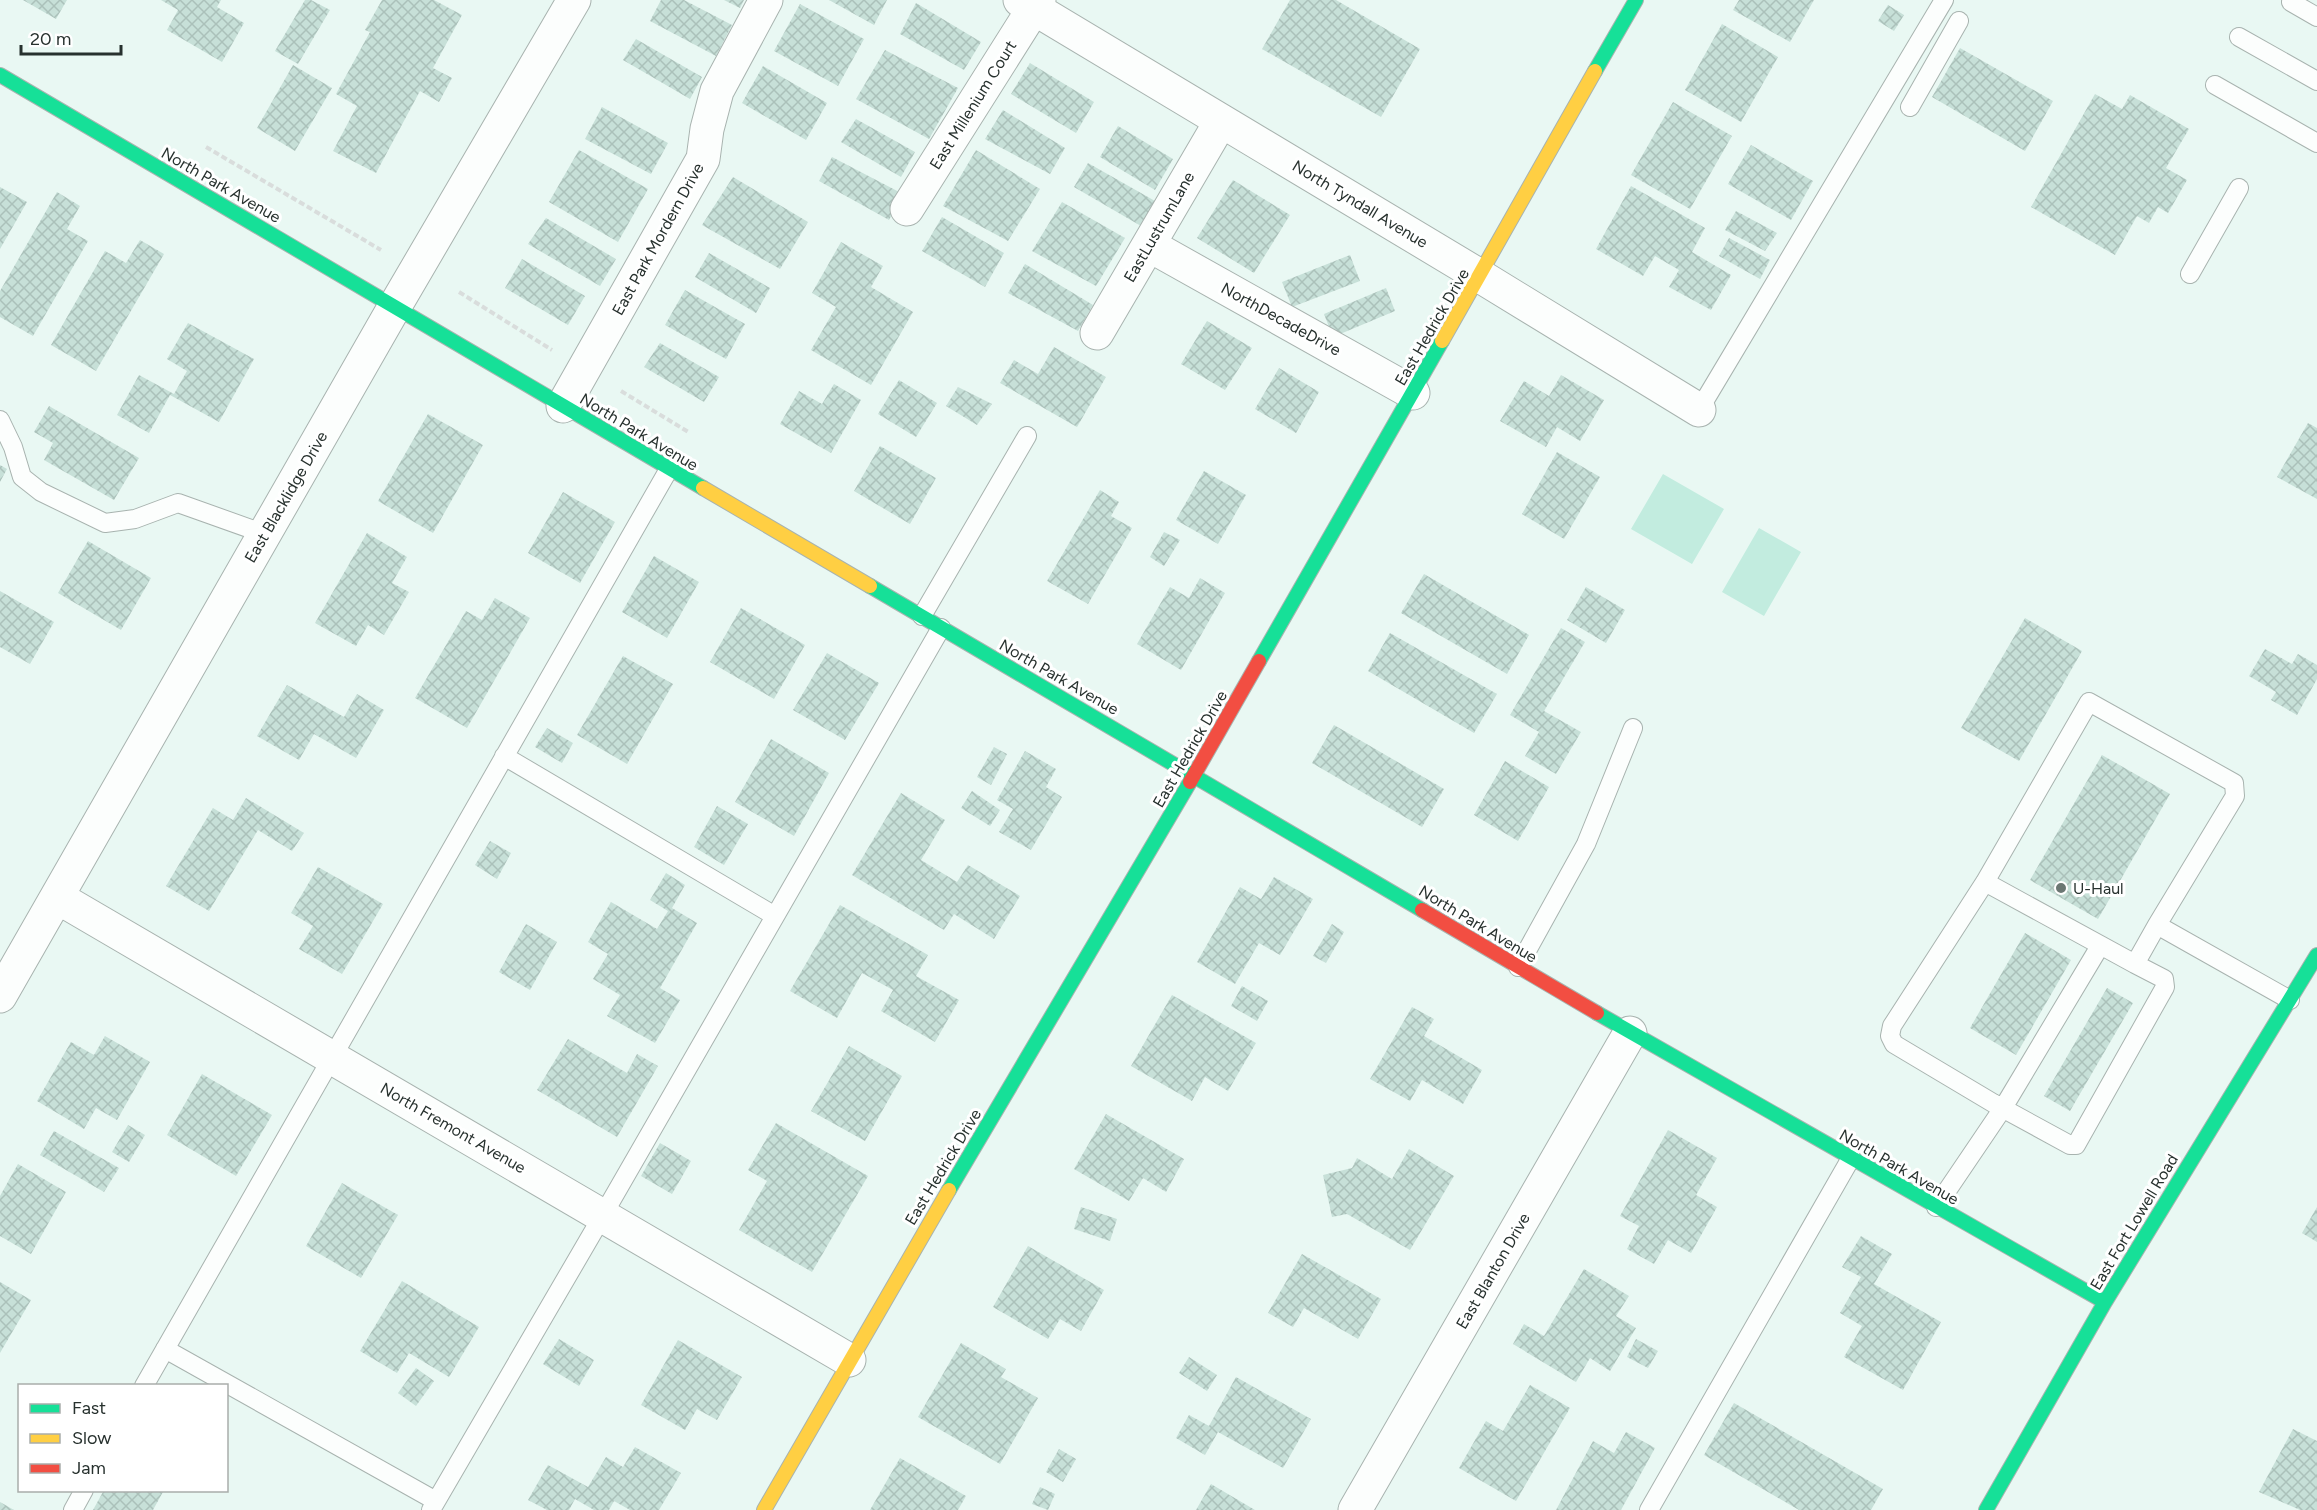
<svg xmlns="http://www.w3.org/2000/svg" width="2317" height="1510" font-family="Figtree,sans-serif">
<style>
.green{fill:#c2ecdf}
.building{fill:url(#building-cross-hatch)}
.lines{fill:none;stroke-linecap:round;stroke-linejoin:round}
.lane-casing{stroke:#a8b3af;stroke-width:20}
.street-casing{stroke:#a8b3af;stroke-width:35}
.fast-casing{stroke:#a8b3af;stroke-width:16}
.slow-casing{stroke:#a8b3af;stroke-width:16}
.jam-casing{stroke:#a8b3af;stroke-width:16}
.path{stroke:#d9dddc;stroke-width:4;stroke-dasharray:6 3;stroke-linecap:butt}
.lane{stroke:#fcfefd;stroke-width:18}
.street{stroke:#fcfefd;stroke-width:33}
.fast{stroke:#16e098;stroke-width:14}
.slow{stroke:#ffcf43;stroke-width:14}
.jam{stroke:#f24e42;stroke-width:14}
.poi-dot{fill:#6b7773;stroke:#fff;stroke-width:2}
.labels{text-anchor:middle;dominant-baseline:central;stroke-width:6;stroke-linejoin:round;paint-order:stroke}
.street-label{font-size:16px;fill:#27312e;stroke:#fff}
.poi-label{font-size:16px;fill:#27312e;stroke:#fff;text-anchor:start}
</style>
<defs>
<pattern id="building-cross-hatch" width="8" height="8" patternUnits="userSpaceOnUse" patternTransform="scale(1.5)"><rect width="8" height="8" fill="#c7e0d8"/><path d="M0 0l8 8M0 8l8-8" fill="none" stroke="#abc1ba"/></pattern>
</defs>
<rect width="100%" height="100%" fill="#e9f8f3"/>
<path class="green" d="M1663 474 1724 509 1692 564 1631 529Z
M1759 528 1801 552 1764 616 1722 592Z"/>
<path class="building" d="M23 0H67L56 19Z
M161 0H221L217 7 244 23 222 62 167 30 178 10Z
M305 0H311L330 10 298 64 275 51Z
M382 0H434L462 15 433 68 452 78 439 102 420 91 376 173 333 151 357 106 336 94 370 32 365 30Z
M661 0H684L732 25 716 56 650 21Z
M724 0H744L740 8Z
M829 0H887L874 25Z
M1290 0H1336L1420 49 1381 117 1262 49Z
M1739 0H1814L1790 42 1733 10Z
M916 3 981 42 964 70 900 34Z
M800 4 864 39 838 86 774 51Z
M1888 5 1904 15 1894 31 1878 21Z
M1722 24 1778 57 1741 122 1685 90Z
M636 39 702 77 690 99 623 60Z
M1960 48 2053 101 2025 151 1932 97Z
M885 50 958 88 929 139 856 99Z
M1030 63 1094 102 1076 133 1011 94Z
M293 65 332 88 295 151 257 128Z
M763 66 827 103 806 140 742 103Z
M2095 94 2122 109 2130 95 2189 129 2166 168 2187 180 2168 213 2158 207 2149 223 2137 216 2115 255 2031 207Z
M1673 102 1732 136 1690 209 1631 175Z
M602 107 668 143 651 174 585 139Z
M1003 110 1065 148 1050 174 985 139Z
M856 119 915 152 901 177 841 142Z
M1118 126 1173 159 1155 190 1100 157Z
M1751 145 1813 181 1791 220 1728 184Z
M579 150 648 189 618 242 549 202Z
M976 150 1040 189 1008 241 943 206Z
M832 157 903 194 889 220 819 181Z
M1088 163 1155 201 1141 226 1074 187Z
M733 177 808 222 780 269 702 225Z
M1233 180 1290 215 1254 273 1197 238Z
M1631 186 1705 228 1692 252 1731 275 1711 310 1669 287 1679 270 1655 256 1643 276 1596 249Z
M0 187 27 202 0 249Z
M57 192 80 206 67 229 88 241 33 336 0 317V291Z
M1062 202 1125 238 1096 286 1032 251Z
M1736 211 1777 233 1765 251 1725 230Z
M942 217 1004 253 985 287 922 251Z
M546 218 616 259 600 286 528 244Z
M1729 238 1770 260 1760 279 1719 256Z
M140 240 164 254 96 371 51 345 105 251 126 263Z
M841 242 883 266 871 287 913 312 871 385 811 350 836 307 812 293Z
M709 253 770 288 756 313 695 277Z
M1350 255 1360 281 1292 307 1282 282Z
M522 259 585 296 568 325 505 288Z
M1025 264 1093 305 1078 331 1008 293Z
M1386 288 1395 311 1333 337 1324 314Z
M685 290 745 324 726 359 665 325Z
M1207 321 1252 348 1225 390 1181 364Z
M188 323 254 359 219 422 170 395 149 433 117 415 139 375 174 394 187 371 167 359Z
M660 343 719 377 704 402 644 367Z
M1054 347 1106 377 1077 427 1000 383 1014 360 1038 374Z
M1279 368 1319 392 1296 433 1255 409Z
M1561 375 1604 400 1580 441 1557 427 1546 447 1500 421 1524 381 1549 396Z
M899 380 937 403 916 437 878 414Z
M834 384 861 400 831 453 780 424 799 391 822 404Z
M958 387 992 404 977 425 946 406Z
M49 406 139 458 114 500 44 460 53 443 34 432Z
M428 414 483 445 433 533 378 501Z
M2308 423 2317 428V499L2277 477Z
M880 446 936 478 910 524 854 491Z
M1557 452 1600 477 1564 539 1522 514Z
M0 465 7 469 0 482Z
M1204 471 1246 495 1218 544 1176 520Z
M1100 490 1119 502 1111 516 1132 528 1088 604 1047 581Z
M563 492 615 522 580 583 528 553Z
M1164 532 1180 540 1164 566 1150 557Z
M367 533 407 557 392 583 409 592 384 635 368 625 356 646 315 623Z
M88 541 151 578 121 630 58 593Z
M654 556 699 582 667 638 622 612Z
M1424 574 1529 635 1507 674 1401 613Z
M1200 578 1225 593 1181 670 1137 644 1170 587 1189 598Z
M1586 587 1625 610 1606 643 1567 620Z
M0 591 54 622 30 664 0 647Z
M495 598 530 618 467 728 415 698 466 611 482 620Z
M741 608 805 645 774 699 710 662Z
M2025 618 2082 651 2019 761 1961 728Z
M1561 628 1585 642 1544 711 1581 732 1556 774 1525 756 1539 732 1510 715Z
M1390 633 1497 694 1474 733 1368 671Z
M2265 649 2292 664 2298 654 2317 665V679L2297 715 2271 700 2276 692 2249 676Z
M827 653 879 683 845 740 793 710Z
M623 656 673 684 627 764 577 735Z
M287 685 344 717 357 694 384 710 356 758 314 734 299 760 257 736Z
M1334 725 1444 789 1422 827 1312 763Z
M547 728 573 743 562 763 535 747Z
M771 739 829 773 794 836 735 802Z
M994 747 1007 754 991 785 977 777Z
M1025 751 1056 769 1046 787 1062 797 1031 850 999 832 1013 809 997 800Z
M2102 755 2170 794 2098 919 2030 880Z
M1505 761 1549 787 1518 841 1474 815Z
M972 791 1000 810 990 826 961 808Z
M901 793 945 820 921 860 957 882 968 865 1020 896 994 939 954 914 944 930 852 875Z
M246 798 304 833 292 851 258 830 209 911 166 886 213 808 233 820Z
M717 806 748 824 724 865 694 847Z
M490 841 511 853 497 879 475 865Z
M318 867 383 904 342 974 299 949 313 926 291 913Z
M666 873 685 885 672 908 697 923 660 988 680 1000 655 1043 607 1016 620 995 593 979 608 954 588 942 611 902 657 929 668 911 650 900Z
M1274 877 1313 899 1280 955 1259 943 1235 984 1197 962 1240 887 1261 899Z
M840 905 928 955 916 976 959 1000 935 1042 881 1011 893 990 862 973 837 1018 790 991Z
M526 924 557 942 530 990 499 972Z
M1332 924 1344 932 1326 963 1313 956Z
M2025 933 2071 960 2016 1055 1970 1028Z
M1242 986 1268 1001 1257 1021 1231 1006Z
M2107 988 2133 1003 2070 1111 2044 1096Z
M1172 995 1256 1043 1228 1091 1205 1077 1192 1101 1131 1066Z
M1412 1007 1434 1019 1424 1036 1482 1070 1463 1104 1422 1080 1410 1101 1370 1079Z
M105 1036 150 1062 117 1120 96 1108 84 1129 37 1101 71 1042 94 1055Z
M568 1039 627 1073 637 1054 658 1066 617 1137 537 1090Z
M849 1046 902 1076 865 1141 811 1111Z
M202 1074 272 1115 236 1176 167 1135Z
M1106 1114 1184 1159 1166 1192 1143 1178 1129 1201 1074 1169Z
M776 1123 868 1176 812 1272 739 1230 767 1181 748 1170Z
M128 1125 145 1135 129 1162 112 1152Z
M1668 1130 1717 1158 1696 1195 1717 1207 1691 1253 1668 1240 1654 1264 1627 1249 1639 1226 1620 1216Z
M54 1131 119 1168 104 1192 40 1155Z
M660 1143 691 1161 672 1194 641 1176Z
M1409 1149 1454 1176 1410 1250 1347 1214 1332 1217 1323 1175 1352 1168 1357 1158 1392 1179Z
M18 1164 66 1192 31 1254 0 1236V1196Z
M342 1183 398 1215 361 1278 306 1246Z
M1081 1207 1117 1219 1110 1241 1074 1229Z
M2317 1207V1242L2302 1233Z
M1861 1236 1892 1254 1874 1284 1941 1322 1903 1390 1844 1357 1862 1326 1840 1313 1861 1277 1842 1267Z
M1028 1246 1104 1290 1081 1331 1060 1319 1048 1339 993 1307Z
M1302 1254 1381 1299 1358 1339 1304 1308 1293 1327 1268 1313Z
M1584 1269 1629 1296 1616 1316 1636 1328 1610 1371 1590 1358 1576 1382 1513 1344 1524 1324 1544 1336Z
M402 1281 479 1327 449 1377 409 1353 397 1373 360 1351Z
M0 1282 31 1300 0 1353Z
M559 1339 594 1360 579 1386 543 1364Z
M1636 1339 1658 1351 1648 1368 1627 1357Z
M678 1340 742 1377 717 1420 697 1409 685 1430 641 1405Z
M961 1343 1006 1369 1001 1377 1038 1398 1000 1464 918 1417Z
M1189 1357 1217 1375 1207 1391 1179 1373Z
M416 1368 434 1381 416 1406 398 1393Z
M1236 1377 1311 1419 1283 1468 1218 1432 1205 1455 1176 1438 1189 1415 1209 1426Z
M1530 1385 1570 1408 1516 1501 1459 1468 1486 1421 1503 1431Z
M1734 1403 1883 1489 1871 1510H1799L1704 1455Z
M2293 1429 2317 1441V1510H2300L2259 1492Z
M1626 1432 1655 1448 1621 1510H1556L1593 1441 1614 1453Z
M635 1447 681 1473 659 1510H630L614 1501 609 1510H594L575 1499 569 1510H547L528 1500 548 1465 588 1487 606 1457 623 1467Z
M1059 1449 1076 1459 1063 1482 1046 1472Z
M900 1458 966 1496 958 1510H870Z
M1211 1484 1255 1510H1196Z
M1040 1487 1055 1494 1048 1510 1032 1504Z
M104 1490H164L153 1510H93Z
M0 1502 14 1510H0Z"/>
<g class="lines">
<defs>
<path id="lane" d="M2292 0 2291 2 2317 17
M2239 37 2317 81
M2215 85 2317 143
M1910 107 1959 21
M2190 274 2239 188
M1699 410 1944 0
M0 420 13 447 22 477 41 492 105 523 135 519 178 503 265 534
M922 616 1027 436
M504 756 775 916
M1985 882 2135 964
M2157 925 2135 964 2164 979 2165 987 2076 1145H2070L1993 1103 1894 1044 1890 1036 1892 1026 1985 882 2089 702 2234 783 2235 796 2157 925 2290 1000
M1518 967 1586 844 1633 728
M1936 1207 2003 1108 2100 946
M165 1349 436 1501
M144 1386 669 469
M73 1510 84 1490
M431 1510 603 1215 941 628
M1649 1510 1851 1158"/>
<path id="street" d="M1020 0 1480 276 1699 410
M907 209 1039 0
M1149 245 1413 393
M1097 333 1221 121
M563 406 703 159 707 129 717 91 766 0
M57 897 849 1360
M0 996 395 306 574 0
M1355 1510 1630 1033"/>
<path id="fast" d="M1595 71 1636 0
M0 75 703 488
M870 586 1422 910
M1259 661 1442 341
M1597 1013 2105 1302
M949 1190 1190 782
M1986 1510 2105 1302 2317 955"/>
<path id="slow" d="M1442 341 1595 71
M703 488 870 586
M764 1510 949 1190"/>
<path id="jam" d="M1190 782 1259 661
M1422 910 1597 1013"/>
</defs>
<use href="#lane" class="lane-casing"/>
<use href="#street" class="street-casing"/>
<use href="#fast" class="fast-casing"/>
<use href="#slow" class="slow-casing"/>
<use href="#jam" class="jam-casing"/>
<path class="path" d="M206 147 381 250
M459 292 552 350
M621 391 690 433"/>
<use href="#lane" class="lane"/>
<use href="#street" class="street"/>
<use href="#fast" class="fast"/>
<use href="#slow" class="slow"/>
<use href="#jam" class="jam"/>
</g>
<circle class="poi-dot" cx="2061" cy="888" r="6"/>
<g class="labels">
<g class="street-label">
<text transform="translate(973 105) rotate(-58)">East Millenium Court</text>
<text transform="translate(221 185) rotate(30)">North Park Avenue</text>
<text transform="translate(1360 204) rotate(31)">North Tyndall Avenue</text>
<text transform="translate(1159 227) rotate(-60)">EastLustrumLane</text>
<text transform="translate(658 239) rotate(-61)">East Park Mordern Drive</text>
<text transform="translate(1281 319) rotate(29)">NorthDecadeDrive</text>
<text transform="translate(1432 327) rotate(-60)">East Hedrick Drive</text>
<text transform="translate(639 432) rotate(31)">North Park Avenue</text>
<text transform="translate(286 497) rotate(-60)">East Blacklidge Drive</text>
<text transform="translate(1059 677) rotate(30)">North Park Avenue</text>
<text transform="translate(1190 749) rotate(-60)">East Hedrick Drive</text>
<text transform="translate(1478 924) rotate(31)">North Park Avenue</text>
<text transform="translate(453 1128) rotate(30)">North Fremont Avenue</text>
<text transform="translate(943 1167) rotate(-59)">East Hedrick Drive</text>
<text transform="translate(1899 1167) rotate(30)">North Park Avenue</text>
<text transform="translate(2134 1222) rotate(-59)">East Fort Lowell Road</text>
<text transform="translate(1493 1271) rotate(-60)">East Blanton Drive</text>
</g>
<g class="poi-label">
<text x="2073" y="888">U-Haul</text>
</g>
</g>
<rect x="18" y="1384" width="210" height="108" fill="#ffffff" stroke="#a9adab" stroke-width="1.5"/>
<rect x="30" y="1404" width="30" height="9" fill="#16e098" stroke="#a9adab" stroke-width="1.5"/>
<text x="72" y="1414" font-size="18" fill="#27312e">Fast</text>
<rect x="30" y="1434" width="30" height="9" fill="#ffcf43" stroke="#a9adab" stroke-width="1.5"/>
<text x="72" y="1444" font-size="18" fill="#27312e">Slow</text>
<rect x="30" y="1464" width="30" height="9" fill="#f24e42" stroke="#a9adab" stroke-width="1.5"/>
<text x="72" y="1474" font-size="18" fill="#27312e">Jam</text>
<path d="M21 45v9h100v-9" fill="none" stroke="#27312e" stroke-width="3"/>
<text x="30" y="45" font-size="18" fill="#27312e" stroke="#ffffff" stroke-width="4.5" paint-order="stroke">20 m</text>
</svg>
